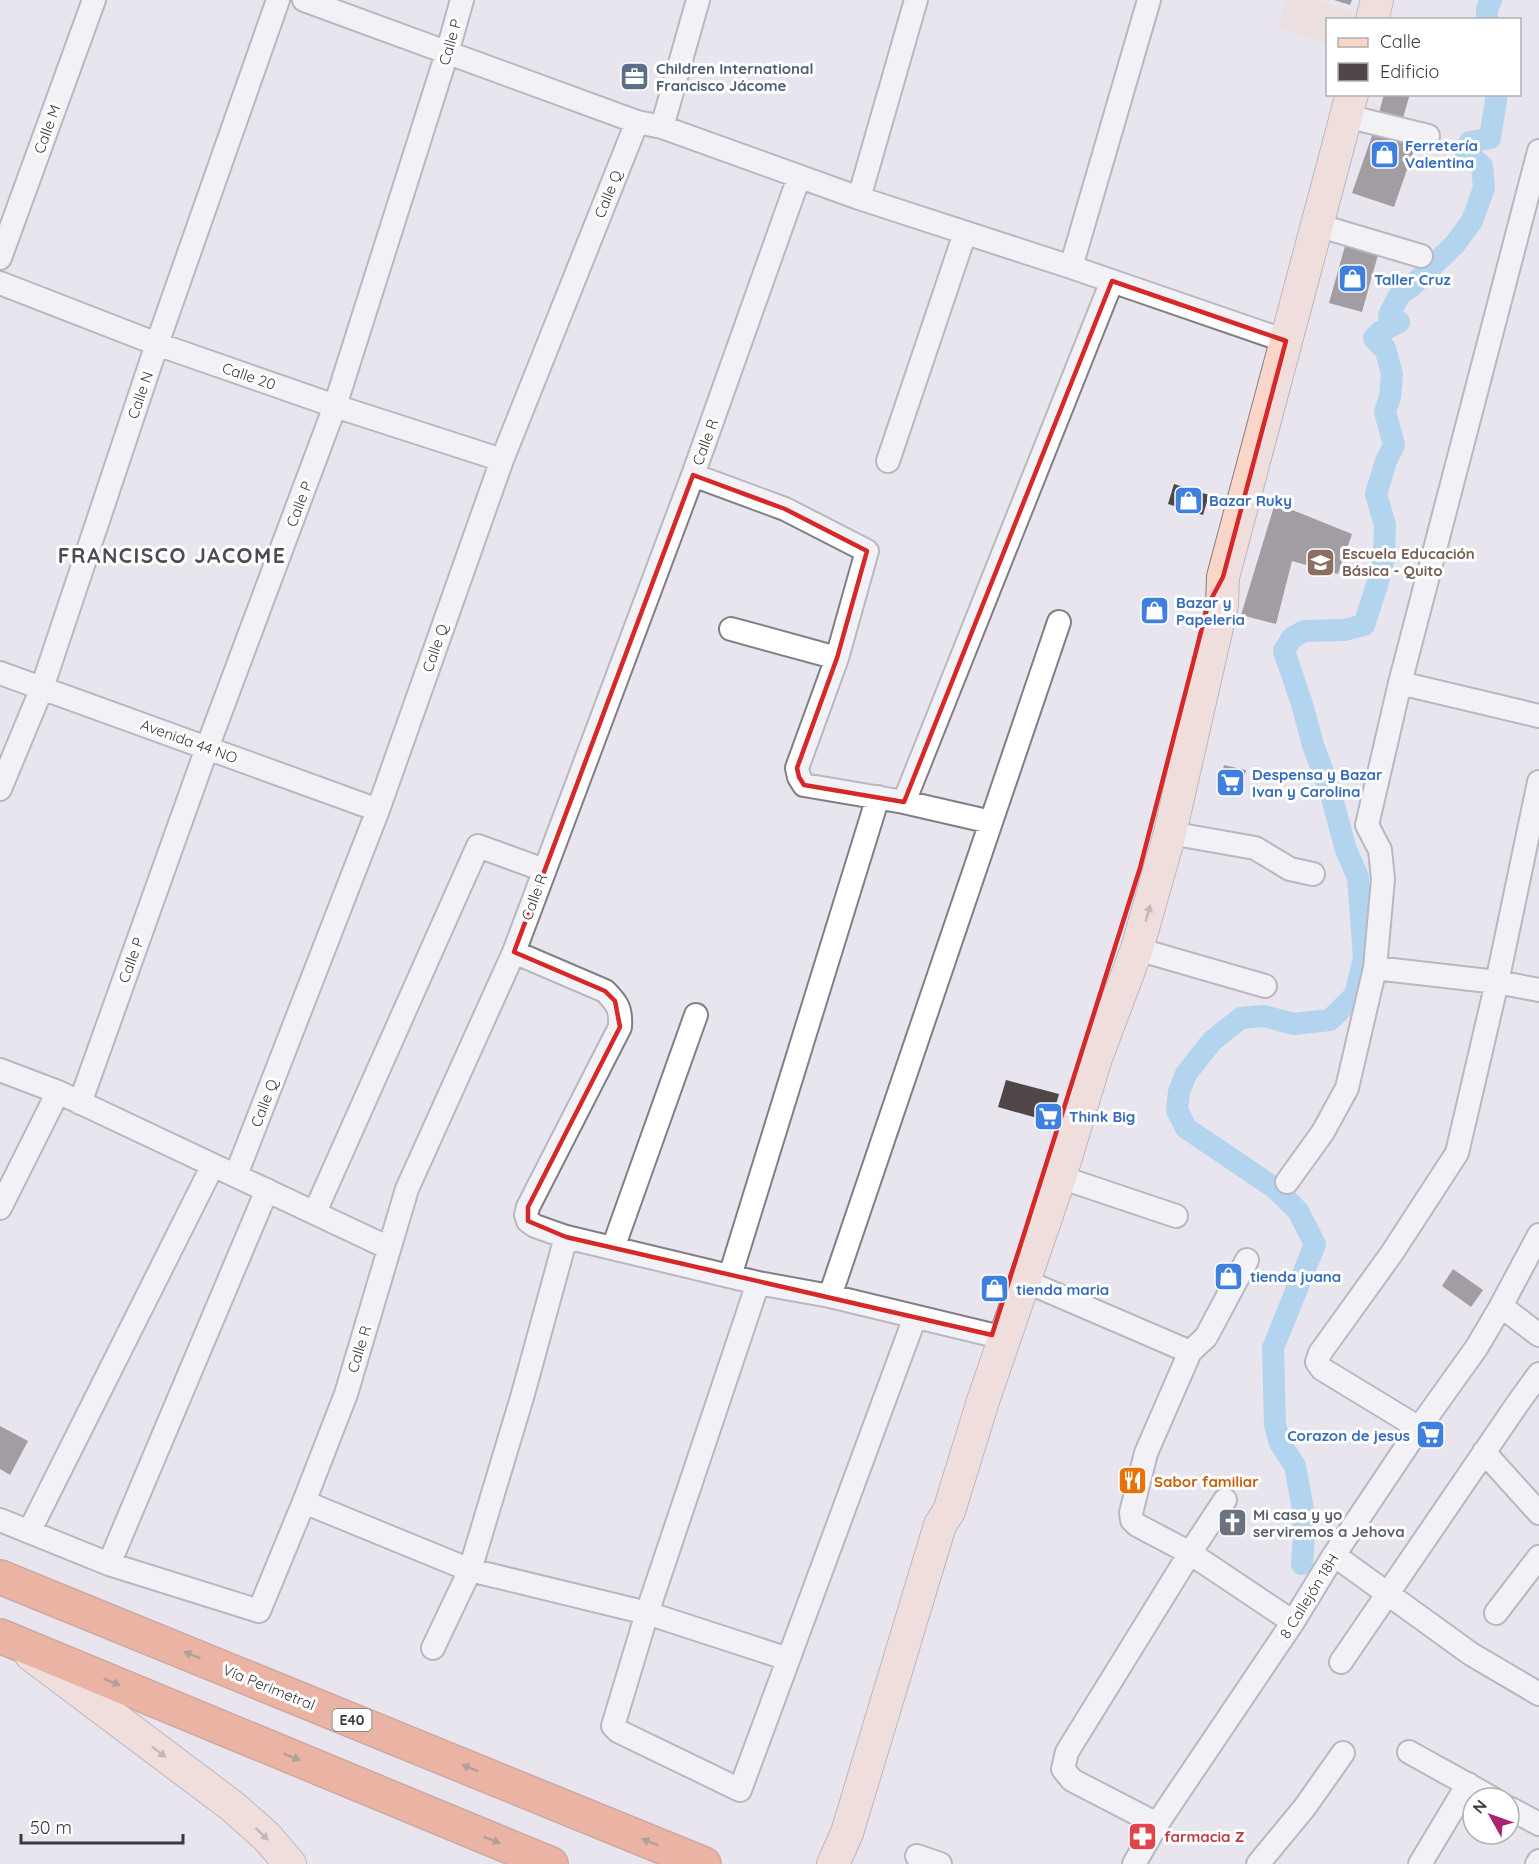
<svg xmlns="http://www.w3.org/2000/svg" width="1539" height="1864" font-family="Quicksand,sans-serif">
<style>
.education{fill:#efd7cd}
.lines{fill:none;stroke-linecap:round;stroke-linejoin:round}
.canal{stroke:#73bfee;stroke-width:22}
.building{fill:#4f4648}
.street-casing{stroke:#827e86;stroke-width:26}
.secondary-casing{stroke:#827e86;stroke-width:34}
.highway-casing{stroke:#ae6144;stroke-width:36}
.street{stroke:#fff;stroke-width:22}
.secondary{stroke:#fad6c8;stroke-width:32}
.highway{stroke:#ed7648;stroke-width:33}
.oneway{fill:#90807b}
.oneway2{fill:#704b40}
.marked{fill:none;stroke:#d62828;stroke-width:4.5;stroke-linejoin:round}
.labels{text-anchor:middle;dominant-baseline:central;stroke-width:6;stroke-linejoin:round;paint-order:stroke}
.shield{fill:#fff;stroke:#757476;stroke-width:1.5}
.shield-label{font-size:14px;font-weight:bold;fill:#3a393c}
.street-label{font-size:15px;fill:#3a393c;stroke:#fff}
.service-label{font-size:15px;font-weight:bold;fill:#4e5e75;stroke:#fff;text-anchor:start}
.shop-label{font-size:15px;font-weight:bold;fill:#366cbe;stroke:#fff;text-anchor:start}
.education-label{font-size:15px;font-weight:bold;fill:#785e54;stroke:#fff;text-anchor:start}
.food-label{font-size:15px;font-weight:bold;fill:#c56008;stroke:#fff;text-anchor:start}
.worship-label{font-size:15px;font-weight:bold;fill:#5b616d;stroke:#fff;text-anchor:start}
.health-label{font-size:15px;font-weight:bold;fill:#be3a42;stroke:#fff;text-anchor:start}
.district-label{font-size:21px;font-weight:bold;letter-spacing:1.5px;fill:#4e4b52;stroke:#fff}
</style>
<rect width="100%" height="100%" fill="#e8e5ee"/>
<path class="education" d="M1287 0H1318L1355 13 1353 19 1328 20 1327 43 1277 26Z"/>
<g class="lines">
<path class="canal" d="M1487 20V9L1491 0
M1302 1564 1304 1536 1303 1509 1295 1466 1280 1443 1275 1425 1273 1348 1315 1244 1298 1211 1276 1189 1186 1128 1177 1110 1179 1092 1186 1074 1212 1041 1241 1018 1264 1016 1294 1024 1330 1020 1355 995 1364 958 1358 877 1346 850 1331 794 1313 745 1302 704 1284 651 1292 638 1304 631 1344 630 1364 625 1377 585 1384 558 1385 525 1376 494 1386 461 1394 445 1385 412 1390 397 1392 374 1385 348 1380 345 1374 338 1380 332 1399 322 1389 315 1400 294 1412 286 1455 244 1472 221 1484 188 1482 166 1465 151 1470 142 1490 138 1497 94"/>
</g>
<path class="building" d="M1334 0H1352L1350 5Z
M1384 94H1410L1402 121 1379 113Z
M1374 130 1416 144 1394 207 1352 193Z
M1345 246 1378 255 1362 312 1329 303Z
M1174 484 1209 495 1203 515 1168 504Z
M1275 503 1352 534 1338 574 1292 561 1276 624 1241 615Z
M1150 599 1165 603 1160 623 1145 619Z
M1224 765 1246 770 1241 794 1218 789Z
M1006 1080 1059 1094 1051 1122 998 1107Z
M1453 1269 1483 1290 1471 1307 1442 1286Z
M0 1426 28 1441 10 1475 0 1469Z"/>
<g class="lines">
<defs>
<path id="street" d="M304 0 637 122 662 127 859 198 1071 267 1286 341
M1346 116 1428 136
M662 127 698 0
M859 198 916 0
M1317 225 1421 256
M0 258 94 0
M1071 267 1149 0
M0 283 157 344 335 406 502 460
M888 461 965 233
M693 475 785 509 867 551 837 658 797 768 799 777 804 785 904 802 1112 281
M731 629 837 658
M0 673 378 810
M1400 683 1539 716
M0 789 42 688 157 344 278 0
M904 802 991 822
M1170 833 1255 848 1290 869 1313 874
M1137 949 1265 986
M514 952 605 991C618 1004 621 1009 620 1027L528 1207 526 1215 528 1221 535 1226 566 1237 758 1283 830 1296 992 1335
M1375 968 1497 982 1539 990
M0 1070 58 1092 389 1248
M80 1103 207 748 335 406 447 53 462 0
M236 1175 378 810 502 460 637 122
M1060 1177 1176 1216
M1287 1182 1323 1132 1347 1088 1375 968 1383 879 1380 850 1367 825 1400 683 1539 151
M0 1208 58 1092
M315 1212 478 846 544 870
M613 1248 696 1015
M730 1276 878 797
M1025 1281 1190 1352 1146 1453 1131 1513 1132 1520 1137 1525 1190 1553 1293 1622
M758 1283 647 1613 613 1726 618 1731 740 1790 915 1317
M830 1296 1059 622
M1501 1306 1539 1335
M1190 1352 1206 1337 1247 1260
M1419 1428 1322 1369 1317 1362 1320 1353 1392 1253 1457 1153 1497 982 1539 782
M1484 1452 1539 1513
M304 1502 470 1570 647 1613 788 1659
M0 1520 109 1564 259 1611 304 1502 346 1394 407 1189 514 952 693 475 799 177
M29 1532 213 1165
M1334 1555 1471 1654 1539 1694
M109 1564 267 1190
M1496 1613 1539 1557
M433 1648 470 1570 523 1394 566 1237
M1341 1662 1518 1403 1539 1374
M1409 1752 1492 1798
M1509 1808 1539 1824
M1157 1824 1072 1780 1063 1769 1067 1752 1190 1553 1225 1500
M917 1856 940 1864
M1134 1864 1157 1824 1293 1622 1334 1555 1419 1428 1477 1347 1501 1306 1539 1235
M1258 1864 1305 1807 1343 1753
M1420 1864 1468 1784
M1537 1864 1539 1861"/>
<path id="secondary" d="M1372 20 1377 0
M31 1655 232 1806 266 1836 290 1864
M833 1864 847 1833 940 1525 949 1511 983 1401 1060 1177 1096 1058 1137 949 1170 833 1222 605 1223 577 1352 94"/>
<path id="highway" d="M0 1577 704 1864
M0 1636 551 1864"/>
</defs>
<use href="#street" class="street-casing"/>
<use href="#secondary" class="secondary-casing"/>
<use href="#highway" class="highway-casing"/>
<use href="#street" class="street"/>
<use href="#secondary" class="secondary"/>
<use href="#highway" class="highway"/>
</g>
<defs><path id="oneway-solid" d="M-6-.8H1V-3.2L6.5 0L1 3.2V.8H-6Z" transform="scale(1.5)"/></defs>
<g class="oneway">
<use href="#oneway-solid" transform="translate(1148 913) rotate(-74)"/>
<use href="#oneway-solid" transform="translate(159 1752) rotate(37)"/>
<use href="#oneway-solid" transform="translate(262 1834) rotate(43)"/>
</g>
<g class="oneway2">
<use href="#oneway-solid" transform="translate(192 1655) rotate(-158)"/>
<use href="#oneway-solid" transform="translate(112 1682) rotate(22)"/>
<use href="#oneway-solid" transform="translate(292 1757) rotate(22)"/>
<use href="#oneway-solid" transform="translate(470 1768) rotate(-158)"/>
<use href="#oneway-solid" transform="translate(492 1840) rotate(22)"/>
<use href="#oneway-solid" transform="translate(650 1842) rotate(-158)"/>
</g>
<path d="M0 0H1539V1864H0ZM1112 281 1286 341 1223 577 1208 605 1140 868 992 1335 566 1237 528 1221V1207L620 1027 615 1001 605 991 514 952 693 475 785 509 867 551 837 658 797 768 799 777 804 785 904 802Z" fill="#e8e5ee" fill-opacity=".55" fill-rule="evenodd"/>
<path class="marked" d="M1112 281 1286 341 1223 577 1208 605 1140 868 992 1335 566 1237 528 1221V1207L620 1027 615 1001 605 991 514 952 693 475 785 509 867 551 837 658 797 768 799 777 804 785 904 802Z"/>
<defs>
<symbol id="office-square" viewBox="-11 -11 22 22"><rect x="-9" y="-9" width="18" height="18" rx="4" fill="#5c6f8a" stroke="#fff"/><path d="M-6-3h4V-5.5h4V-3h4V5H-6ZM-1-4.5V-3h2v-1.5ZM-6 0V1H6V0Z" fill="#fff"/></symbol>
<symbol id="shop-square" viewBox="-11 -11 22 22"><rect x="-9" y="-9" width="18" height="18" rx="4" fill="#3f7fe0" stroke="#fff"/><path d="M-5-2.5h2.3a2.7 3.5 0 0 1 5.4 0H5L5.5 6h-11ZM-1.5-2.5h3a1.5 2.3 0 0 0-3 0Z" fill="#fff"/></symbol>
<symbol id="school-square" viewBox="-11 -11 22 22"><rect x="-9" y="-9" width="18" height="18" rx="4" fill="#8d6e63" stroke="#fff"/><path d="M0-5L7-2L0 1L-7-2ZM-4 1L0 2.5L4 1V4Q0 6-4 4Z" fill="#fff"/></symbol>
<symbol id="supermarket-square" viewBox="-11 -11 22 22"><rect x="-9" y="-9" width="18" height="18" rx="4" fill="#3f7fe0" stroke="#fff"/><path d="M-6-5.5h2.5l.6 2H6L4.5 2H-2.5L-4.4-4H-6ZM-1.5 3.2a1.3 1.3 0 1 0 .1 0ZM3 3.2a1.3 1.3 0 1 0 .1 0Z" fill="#fff"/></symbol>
<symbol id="restaurant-square" viewBox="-11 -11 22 22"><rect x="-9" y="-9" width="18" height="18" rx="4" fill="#e8710a" stroke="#fff"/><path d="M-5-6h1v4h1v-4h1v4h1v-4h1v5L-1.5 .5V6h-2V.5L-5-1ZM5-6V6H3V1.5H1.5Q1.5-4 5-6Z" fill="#fff"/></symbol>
<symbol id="church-square" viewBox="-11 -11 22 22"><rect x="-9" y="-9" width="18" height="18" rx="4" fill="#6b7280" stroke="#fff"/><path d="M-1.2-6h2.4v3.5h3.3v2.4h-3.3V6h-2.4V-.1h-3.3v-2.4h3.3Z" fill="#fff"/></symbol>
<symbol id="pharmacy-square" viewBox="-11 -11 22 22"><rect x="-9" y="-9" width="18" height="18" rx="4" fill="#e0444e" stroke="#fff"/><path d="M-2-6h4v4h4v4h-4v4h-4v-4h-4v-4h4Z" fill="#fff"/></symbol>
</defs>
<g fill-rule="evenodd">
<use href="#office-square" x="618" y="60" width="33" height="33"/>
<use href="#shop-square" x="1368" y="138" width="33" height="33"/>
<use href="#shop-square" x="1336" y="262" width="33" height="33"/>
<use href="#shop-square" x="1172" y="484" width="33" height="33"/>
<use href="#school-square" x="1304" y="546" width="33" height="33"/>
<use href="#shop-square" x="1138" y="594" width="33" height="33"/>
<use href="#supermarket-square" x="1214" y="766" width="33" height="33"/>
<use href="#supermarket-square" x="1032" y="1100" width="33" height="33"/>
<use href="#shop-square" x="1212" y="1260" width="33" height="33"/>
<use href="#shop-square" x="978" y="1272" width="33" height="33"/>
<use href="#supermarket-square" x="1414" y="1418" width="33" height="33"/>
<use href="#restaurant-square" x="1116" y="1464" width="33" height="33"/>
<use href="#church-square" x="1216" y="1506" width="33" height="33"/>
<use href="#pharmacy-square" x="1126" y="1820" width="33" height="33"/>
</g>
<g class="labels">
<rect class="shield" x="332.5" y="1709" width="39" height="22" rx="4.5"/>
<g class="shield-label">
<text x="352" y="1720">E40</text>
</g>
<g class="street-label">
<text transform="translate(450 42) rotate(-74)">Calle P</text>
<text transform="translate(47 129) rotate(-70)">Calle M</text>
<text transform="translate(608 194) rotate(-68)">Calle Q</text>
<text transform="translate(249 376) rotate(19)">Calle 20</text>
<text transform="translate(140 395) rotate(-71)">Calle N</text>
<text transform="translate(705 442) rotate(-70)">Calle R</text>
<text transform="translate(299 504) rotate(-69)">Calle P</text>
<text transform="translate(435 648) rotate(-71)">Calle Q</text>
<text transform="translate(189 741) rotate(20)">Avenida 44 NO</text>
<text transform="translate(534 897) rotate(-70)">Calle R</text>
<text transform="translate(131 960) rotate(-70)">Calle P</text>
<text transform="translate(264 1103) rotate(-69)">Calle Q</text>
<text transform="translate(359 1349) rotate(-73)">Calle R</text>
<text transform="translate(1309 1596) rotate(-58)">8 Callejón 18H</text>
<text transform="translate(269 1687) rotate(22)">Vía Perimetral</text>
</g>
<g class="service-label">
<text x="656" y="68">Children International<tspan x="656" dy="17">Francisco Jácome</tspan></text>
</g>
<g class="shop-label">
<text x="1405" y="145">Ferretería<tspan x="1405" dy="17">Valentina</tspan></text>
<text x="1374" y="279">Taller Cruz</text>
<text x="1209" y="500">Bazar Ruky</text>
<text x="1176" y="602">Bazar y<tspan x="1176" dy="17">Papeleria</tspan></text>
<text x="1252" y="774">Despensa y Bazar<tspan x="1252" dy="17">Ivan y Carolina</tspan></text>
<text x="1069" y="1116">Think Big</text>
<text x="1250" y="1276">tienda juana</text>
<text x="1016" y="1289">tienda maria</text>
<text x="1410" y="1435" text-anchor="end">Corazon de jesus</text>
</g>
<g class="education-label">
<text x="1342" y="553">Escuela Educación<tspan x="1342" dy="17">Básica - Quito</tspan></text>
</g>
<g class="food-label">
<text x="1154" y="1481">Sabor familiar</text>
</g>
<g class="worship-label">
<text x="1253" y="1514">Mi casa y yo<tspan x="1253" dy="17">serviremos a Jehova</tspan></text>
</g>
<g class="health-label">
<text x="1164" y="1836">farmacia Z</text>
</g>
<g class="district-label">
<text x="172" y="555">FRANCISCO JACOME</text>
</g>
</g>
<rect x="1326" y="18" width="195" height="78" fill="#ffffff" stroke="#b0b0b1" stroke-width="1.5"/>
<rect x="1338" y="38" width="30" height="9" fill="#fad6c8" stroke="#b0b0b1" stroke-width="1.5"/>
<text x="1380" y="48" font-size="18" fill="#3a393c">Calle</text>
<rect x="1338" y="63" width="30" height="18" fill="#4f4648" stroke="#b0b0b1" stroke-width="1.5"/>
<text x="1380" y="78" font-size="18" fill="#3a393c">Edificio</text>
<g transform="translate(1491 1816) rotate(310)"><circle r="28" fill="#ffffff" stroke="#b0b0b1" stroke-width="1.5"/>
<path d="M0-4.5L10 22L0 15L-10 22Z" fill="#a92570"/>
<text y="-9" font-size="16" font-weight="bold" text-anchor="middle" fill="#3a393c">N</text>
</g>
<path d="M21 1834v9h162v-9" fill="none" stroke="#3a393c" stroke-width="3"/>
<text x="30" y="1834" font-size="18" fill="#3a393c" stroke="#ffffff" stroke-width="4.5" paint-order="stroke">50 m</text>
</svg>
